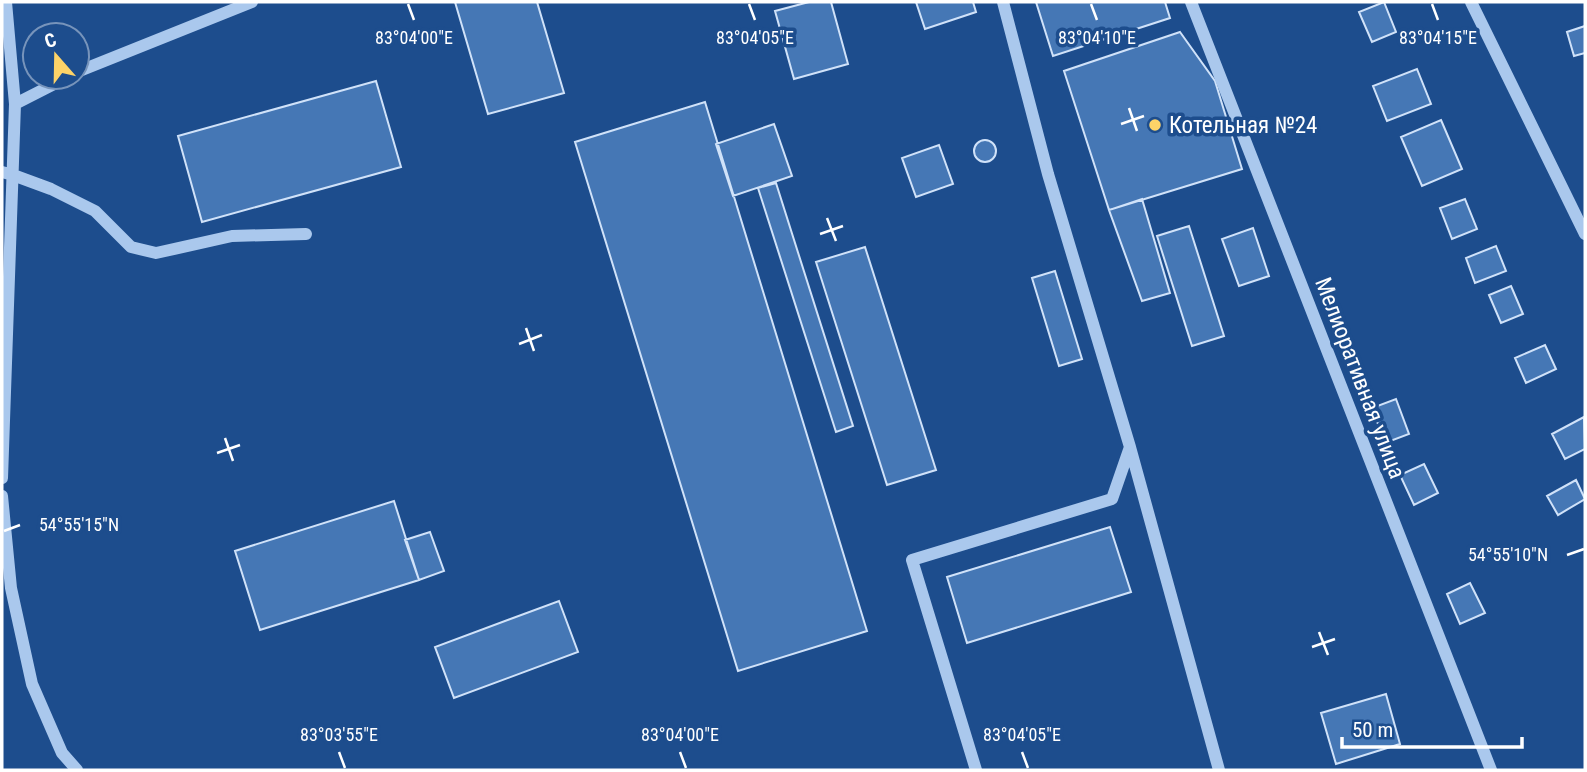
<svg xmlns="http://www.w3.org/2000/svg" width="1587" height="772" font-family="'Roboto Condensed',sans-serif">
<style>
.building{fill:#4577b5;stroke:#d0e2f9;stroke-width:2}
.lines{fill:none;stroke-linecap:round;stroke-linejoin:round}
.minor{stroke:#aac8ed;stroke-width:12}
.ticks{fill:none;stroke:#fff;stroke-width:2.5}
.poi-dot{fill:#fdd368;stroke:#1d4d8d;stroke-width:2.5}
.labels{text-anchor:middle;dominant-baseline:central;stroke-width:7;stroke-linejoin:round;paint-order:stroke}
.poi-label{font-size:23px;fill:#fff;stroke:#1d4d8d;text-anchor:start}
.street-label{font-size:23px;fill:#fff;stroke:#1d4d8d}
.ticks-label{font-size:18px;text-anchor:middle;fill:#fff;stroke:#1d4d8d;stroke-width:7;stroke-linejoin:round;paint-order:stroke}
</style>
<rect width="100%" height="100%" fill="#1d4d8d"/>
<path class="building" d="M455 2H537L564 93 488 114Z
M809 2H831L848 64 794 79 775 11Z
M916 2H973L976 12 925 29Z
M1036 2H1165L1170 18 1053 56Z
M1384 2 1396 32 1372 42 1359 12Z
M1585 26V53L1574 56 1567 32Z
M1180 32 1215 81 1242 169 1109 210 1064 71Z
M1417 69 1431 104 1387 121 1373 86Z
M376 81 401 167 202 222 178 136Z
M705 102 867 631 738 671 575 142Z
M1441 120 1462 169 1422 186 1401 137Z
M774 124 792 176 733 196 716 144Z
M974 151a11 11 0 1 1 22 0a11 11 0 1 1-22 0Z
M939 145 953 184 916 197 902 158Z
M776 183 853 426 836 432 758 188Z
M1142 199 1170 293 1142 301 1109 210Z
M1465 199 1477 229 1452 239 1440 208Z
M1189 226 1224 336 1192 346 1157 236Z
M1253 228 1269 276 1239 286 1222 239Z
M1496 246 1506 271 1475 283 1466 258Z
M865 247 936 470 887 485 816 262Z
M1055 271 1082 359 1059 366 1032 278Z
M1511 286 1523 314 1501 323 1489 295Z
M1545 345 1556 369 1526 383 1515 358Z
M1396 399 1409 434 1385 443 1372 408Z
M1584 417 1585 449 1565 459 1552 434Z
M1424 464 1438 493 1414 505 1400 475Z
M1576 480 1585 499 1558 515 1547 496Z
M394 501 419 580 260 630 235 551Z
M1110 527 1131 592 967 643 947 577Z
M430 532 444 571 419 580 405 540Z
M1470 583 1485 613 1460 624 1447 594Z
M559 601 578 652 454 698 435 647Z
M1386 694 1400 744 1336 764 1321 713Z"/>
<g class="lines">
<path class="minor" d="M1191 2 1491 770
M1471 2 1585 234
M77 72 252 2
M15 104 68 77
M2 172 13 175 51 189 95 211 131 247 156 253 232 236 306 234
M1130 447 1219 770
M2 478 15 104 6 2
M2 496 11 588 32 684 62 753 77 770
M976 770 912 560 1112 499 1130 447 1048 174 1003 2"/>
</g>
<path class="ticks" d="M408 4 414 20M749 4 755 20M1091 4 1097 20M1432 4 1438 20M1129 108 1137 131M1121 124 1144 116M827 218 836 241M820 234 843 226M526 328 534 351M519 344 542 335M225 438 233 461M217 453 240 445M4 531 20 525M1567 555 1584 549M1319 632 1328 655M1312 647 1335 639M339 752 345 768M680 752 686 768M1022 752 1028 768"/>
<circle class="poi-dot" cx="1155" cy="125" r="7"/>
<g class="labels">
<g class="poi-label">
<text x="1169" y="125">Котельная №24</text>
</g>
<g class="street-label">
<text transform="translate(1360 378) rotate(69)">Мелиоративная улица</text>
</g>
</g>
<g class="ticks-label">
<text x="414" y="44">83°04'00"E</text>
<text x="755" y="44">83°04'05"E</text>
<text x="1097" y="44">83°04'10"E</text>
<text x="1438" y="44">83°04'15"E</text>
<text x="79" y="531">54°55'15"N</text>
<text x="1508" y="561">54°55'10"N</text>
<text x="339" y="741">83°03'55"E</text>
<text x="680" y="741">83°04'00"E</text>
<text x="1022" y="741">83°04'05"E</text>
</g>
<rect width="1587" height="772" fill="none" stroke="#ffffff" stroke-width="7"/>
<g transform="translate(56 56) rotate(340)"><circle r="33" fill="#1d4d8d" stroke="#7794bb" stroke-width="2"/>
<path d="M0-5L12 26L0 18L-12 26Z" fill="#fdd368"/>
<text y="-10" font-size="19" font-weight="bold" text-anchor="middle" fill="#ffffff">С</text>
</g>
<path d="M1342 737v10h180v-10" fill="none" stroke="#ffffff" stroke-width="3.5"/>
<text x="1352" y="737" font-size="21" fill="#ffffff" stroke="#1d4d8d" stroke-width="5" paint-order="stroke">50 m</text>
</svg>
